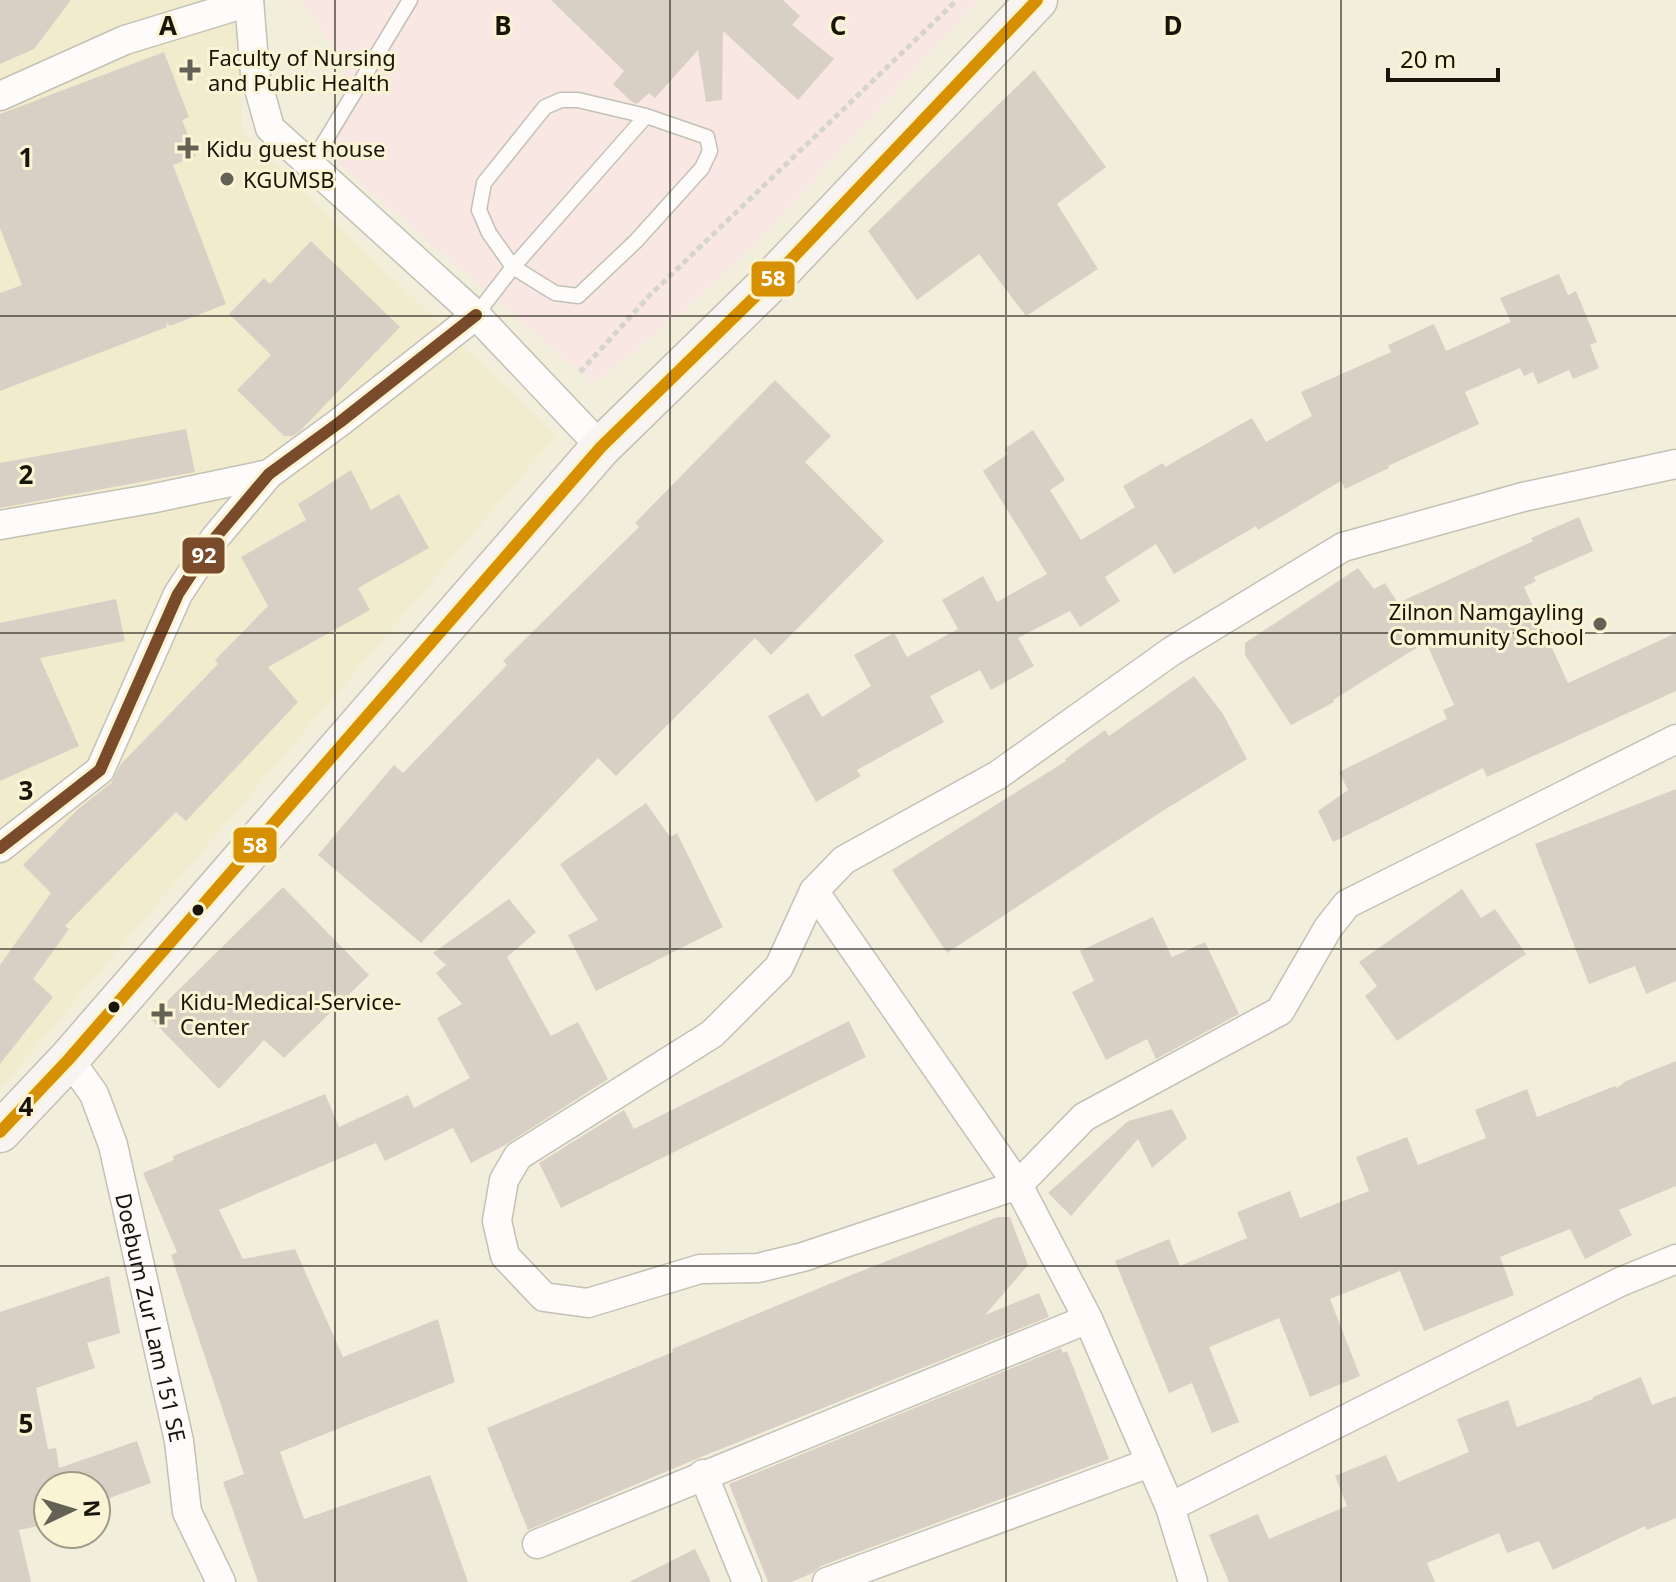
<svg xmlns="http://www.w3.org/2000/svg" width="1676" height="1582" font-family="'Noto Sans',sans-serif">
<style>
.built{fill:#f2ecce}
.medical{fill:#f8e7e2}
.building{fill:#d8d0c5}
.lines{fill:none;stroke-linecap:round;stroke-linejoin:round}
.service-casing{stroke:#c4c1b4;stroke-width:17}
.minor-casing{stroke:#c4c1b4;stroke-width:31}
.secondary-casing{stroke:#c4c1b4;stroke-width:43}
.path{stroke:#d5d4cf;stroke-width:5;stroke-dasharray:6 4;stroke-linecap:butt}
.service{stroke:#fdfcfa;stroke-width:14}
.minor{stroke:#fdfcfa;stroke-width:28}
.secondary{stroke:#f8f4f2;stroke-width:40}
.bus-1-casing{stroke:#faf4d4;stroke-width:18}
.bus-2-casing{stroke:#faf4d4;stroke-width:18}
.bus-1{stroke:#d69002;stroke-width:12}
.bus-2{stroke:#7a4b2a;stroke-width:12}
.grid{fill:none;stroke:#18160b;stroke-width:2;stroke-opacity:0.55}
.poi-dot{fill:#646254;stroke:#faf4d4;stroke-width:3}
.bus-dot{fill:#18160b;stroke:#faf4d4;stroke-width:3}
.labels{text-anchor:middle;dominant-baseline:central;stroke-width:6;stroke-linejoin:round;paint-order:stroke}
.poi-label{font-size:22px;fill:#18160b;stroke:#faf4d4;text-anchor:start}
.street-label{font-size:22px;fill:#18160b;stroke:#faf4d4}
.grid-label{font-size:26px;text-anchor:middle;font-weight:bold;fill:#18160b;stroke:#faf4d4;stroke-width:6;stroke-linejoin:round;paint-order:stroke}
.line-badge{stroke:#faf4d4;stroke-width:3}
.badge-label{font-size:22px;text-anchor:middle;font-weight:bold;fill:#fff}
</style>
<rect width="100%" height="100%" fill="#f2eedc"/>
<path class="built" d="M0 0H238L242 132 556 436 0 1089Z"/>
<path class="medical" d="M301 0H979L753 247 681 313 594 384 336 162 345 63Z"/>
<path class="building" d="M0 0H71L34 49 0 64Z
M551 0H783L800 16 792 25 834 59 798 100 723 31 722 100 706 102 698 50 655 98 649 93 637 104 632 102 613 84 624 71Z
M164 52 189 117 182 120 196 156 173 165 226 304 170 326 166 322 167 327 0 391V293L22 285 0 228V114Z
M1034 70 1106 167 1057 204 1098 269 1026 316 979 254 917 300 868 231Z
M311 241 400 327 301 430 293 436H284L237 390 271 355 229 314 264 278 270 284Z
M1559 274 1568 295 1576 291 1597 342 1590 345 1599 368 1573 379 1569 370 1538 384 1533 372 1524 376 1520 368 1465 392 1479 424 1388 466 1389 468 1345 489 1341 481 1258 530 1256 526 1174 574 1156 544 1105 577 1120 601 1080 627 1070 611 1018 638 1034 666 991 690 980 670 930 696 944 722 857 770 861 776 816 802 768 716 808 693 822 717 871 686 854 655 894 633 907 657 958 629 942 600 983 576 997 602 1047 574 983 471 1008 454 1004 449 1033 430 1065 480 1050 490 1081 540 1135 507 1123 486 1163 463 1165 467 1252 418 1266 442 1312 416 1301 392 1391 352 1388 345 1434 324 1446 351 1511 322 1500 298Z
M775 380 831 436 805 462 884 541 771 655 755 638 616 776 598 758 421 943 318 855 394 765 403 773 507 665 503 661 639 527 635 523Z
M186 429 195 472 0 508V463Z
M351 470 371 510 399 494 429 548 358 588 370 610 268 667 298 702 186 821 176 812 65 926 69 929 33 979 53 997 0 1064V965L51 893 23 865 77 810 111 783 121 764 218 664 215 660 268 606 241 557 306 520 298 504Z
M1579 517 1593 551 1534 577 1536 581 1524 587 1568 683 1676 633V691L1487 777 1483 768 1333 842 1318 811 1348 790 1339 772 1447 719 1443 710 1454 705 1426 642 1333 700 1334 702 1291 725 1245 655V643L1358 568 1374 589 1385 583 1398 603 1533 541 1531 538Z
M116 599 125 641 40 658 79 746 0 781V623Z
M1194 676 1223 714 1247 759 1161 812 947 953 892 870 1066 761 1065 759 1105 730 1109 736Z
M1676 789V981L1646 994 1635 966 1589 984 1535 844Z
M646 803 670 837 677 833 723 927 596 991 568 935 598 920 560 864Z
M283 887 369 975 284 1058 264 1040 219 1089 150 1018Z
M1462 889 1481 918 1495 909 1526 954 1397 1041 1365 996 1377 986 1359 962Z
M509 899 536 932 507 957 551 1036 578 1022 608 1079 507 1144 471 1163 453 1128 385 1161 376 1143 219 1210 243 1259 295 1249 343 1357 438 1319 455 1382 280 1452 304 1519 430 1475 468 1582H258L223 1482 244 1474 171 1255 177 1252 143 1173 174 1160 173 1156 325 1094 339 1127 408 1095 414 1108 470 1078 437 1018 462 1004 436 973 446 965 433 953Z
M1153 917 1172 957 1205 942 1239 1014 1156 1059 1147 1039 1106 1060 1072 992 1094 981 1080 951Z
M849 1021 866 1057 561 1208 539 1163 624 1110 634 1129Z
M1676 1061V1186L1619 1210 1632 1235 1585 1259 1570 1229 1500 1257 1514 1295 1424 1331 1400 1271 1330 1299 1360 1376 1310 1397 1279 1318 1209 1347 1239 1422 1212 1433 1192 1383 1169 1393 1115 1261 1169 1239 1180 1266 1247 1238 1237 1212 1290 1191 1300 1218 1369 1191 1356 1157 1407 1137 1418 1165 1486 1138 1475 1110 1527 1089 1537 1117 1615 1086 1617 1088 1626 1081Z
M1172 1109 1187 1138 1152 1168 1138 1139 1071 1216 1048 1193 1128 1121Z
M998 1217H1010L1028 1265 985 1315 1039 1293 1049 1317 696 1459 528 1530 487 1428 673 1352 672 1349 844 1278Z
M109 1276 120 1333 87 1343 95 1368 36 1388 48 1449 56 1448 59 1468 137 1441 151 1483 96 1503V1486H48V1524L19 1530 31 1582H0V1312Z
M1061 1348 1063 1353 1067 1351 1109 1459 821 1566 813 1573 791 1582H768L729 1484Z
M1641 1377 1652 1405 1676 1396V1518L1647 1530 1645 1526 1553 1570 1539 1541 1507 1553 1499 1533 1427 1563 1435 1582H1229L1209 1535 1258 1514 1269 1539 1347 1506 1335 1476 1386 1455 1398 1482 1469 1452 1457 1419 1508 1400 1517 1427 1593 1399V1397Z
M695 1549 711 1582H629Z"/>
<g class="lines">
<defs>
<path id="service" d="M561 100H578L646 116 707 137 710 151 702 168 636 241 578 296 555 293 513 267 489 233 479 210 484 183 545 107Z
M310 166 410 0
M476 315 513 267 646 116"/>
<g id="minor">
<path d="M249 0 255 74 270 128 476 315 601 447"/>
<path d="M0 96 125 40 249 2"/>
<path d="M1676 464 1523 497 1343 547 1172 651 998 775 844 860 814 891 779 967 712 1034 518 1156 504 1180 497 1221 505 1256 544 1297 588 1303 700 1269 758 1268 803 1257 1018 1185 1084 1117 1280 1011 1328 928 1347 904 1676 739"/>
<path d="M0 525 150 499 269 474"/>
<path d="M0 848 100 770 178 594 215 538 269 474 340 422 476 315"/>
<path d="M814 891 1018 1185 1088 1319 1170 1507 1193 1582"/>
<path id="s1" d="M69 1059 94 1094 113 1145 179 1441 187 1512 221 1582"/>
<path d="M703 1474 747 1582"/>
<path d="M1170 1507 1620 1282 1676 1259"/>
<path d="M537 1544 1088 1319"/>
<path d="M827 1582 1149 1463"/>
</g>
<path id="secondary" d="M0 1132 69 1059 601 447 766 286 1037 0"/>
</defs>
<use href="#service" class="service-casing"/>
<use href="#minor" class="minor-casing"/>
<use href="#secondary" class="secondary-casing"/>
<path class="path" d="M580 372 651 294 957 0"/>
<use href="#service" class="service"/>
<use href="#minor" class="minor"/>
<use href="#secondary" class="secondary"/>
<defs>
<path id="bus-1" d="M0 1132 69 1059 601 447 766 286 1037 0"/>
<path id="bus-2" d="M0 848 100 770 178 594 215 538 269 474 340 422 476 315"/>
</defs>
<use href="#bus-1" class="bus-1-casing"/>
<use href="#bus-2" class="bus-2-casing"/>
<use href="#bus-1" class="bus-1"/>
<use href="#bus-2" class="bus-2"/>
</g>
<path class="grid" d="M335 0V1582M670 0V1582M1006 0V1582M1341 0V1582M0 316H1676M0 633H1676M0 949H1676M0 1266H1676"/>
<g class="poi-dot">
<path d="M186 58h8v8h8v8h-8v8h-8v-8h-8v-8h8z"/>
<path d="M184 136h8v8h8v8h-8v8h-8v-8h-8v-8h8z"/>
<circle cx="227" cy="179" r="8"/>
<circle cx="1600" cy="624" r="8"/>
<path d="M158 1002h8v8h8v8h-8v8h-8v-8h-8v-8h8z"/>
</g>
<g class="bus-dot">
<circle cx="198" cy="910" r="7"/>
<circle cx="114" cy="1007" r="7"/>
</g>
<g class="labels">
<g class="poi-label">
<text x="208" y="57">Faculty of Nursing<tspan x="208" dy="25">and Public Health</tspan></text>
<text x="206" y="148">Kidu guest house</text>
<text x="243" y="179">KGUMSB</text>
<text x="1584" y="611" text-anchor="end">Zilnon Namgayling<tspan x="1584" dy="25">Community School</tspan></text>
<text x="180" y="1001">Kidu-Medical-Service-<tspan x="180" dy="25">Center</tspan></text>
</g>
<g class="street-label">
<text stroke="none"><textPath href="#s1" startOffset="274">Doebum Zur Lam 151 SE</textPath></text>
</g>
</g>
<g class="grid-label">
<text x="168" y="35">A</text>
<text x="503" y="35">B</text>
<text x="838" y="35">C</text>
<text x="1173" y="35">D</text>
<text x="26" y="167">1</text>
<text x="26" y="484">2</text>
<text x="26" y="800">3</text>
<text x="26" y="1116">4</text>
<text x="26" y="1433">5</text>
</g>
<g class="line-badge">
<rect x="750" y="260" width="46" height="38" rx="8" fill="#d69002"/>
<rect x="181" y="536" width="45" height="39" rx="8" fill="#7a4b2a"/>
<rect x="232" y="826" width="46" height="38" rx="8" fill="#d69002"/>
</g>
<g class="badge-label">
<text x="773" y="286">58</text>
<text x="204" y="563">92</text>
<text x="255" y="853">58</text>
</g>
<g transform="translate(72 1510) rotate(86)"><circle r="38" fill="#faf4d4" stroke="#a09b84" stroke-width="2"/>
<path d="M0-6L14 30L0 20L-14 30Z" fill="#646254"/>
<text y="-12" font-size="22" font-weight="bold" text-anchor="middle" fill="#18160b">N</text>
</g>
<path d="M1388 68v12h110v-12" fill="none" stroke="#18160b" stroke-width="4"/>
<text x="1400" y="68" font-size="24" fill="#18160b" stroke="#faf4d4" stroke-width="6" paint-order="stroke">20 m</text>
</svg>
